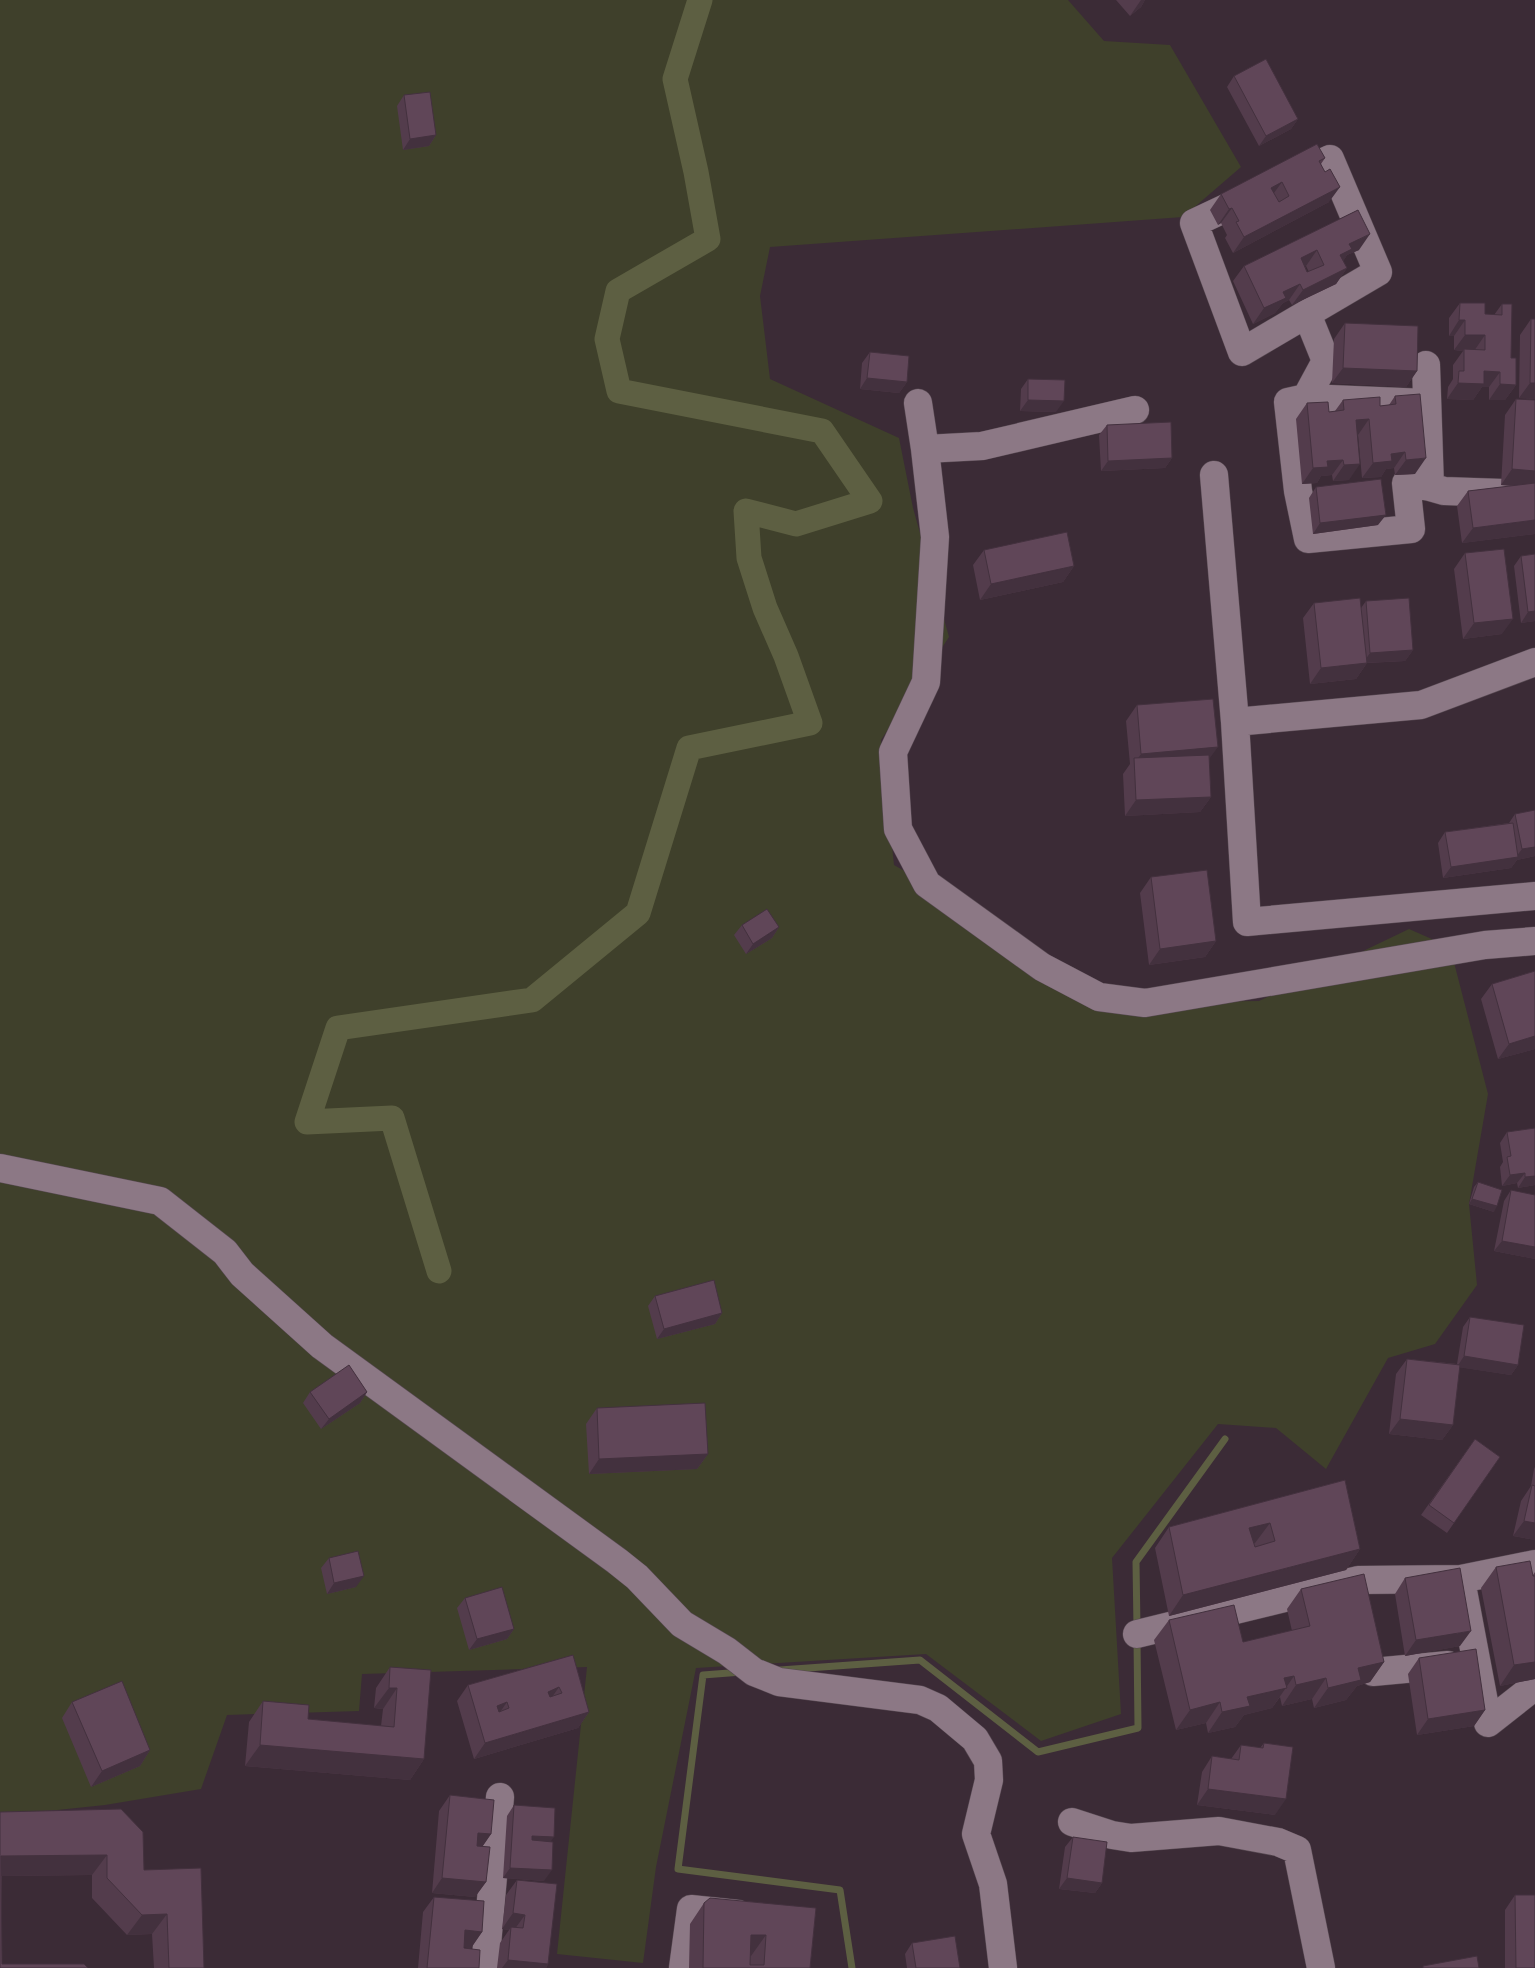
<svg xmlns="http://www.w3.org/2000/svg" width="1535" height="1968" font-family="Commissioner,sans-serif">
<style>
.green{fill:#3f402b}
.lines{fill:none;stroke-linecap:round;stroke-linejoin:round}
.stream{stroke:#5d5f42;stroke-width:7}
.canal{stroke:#5d5f42;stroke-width:25}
.street-casing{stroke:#574952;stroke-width:29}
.street{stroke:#8c7885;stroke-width:28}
.wall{fill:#533c4c;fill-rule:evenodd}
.shaded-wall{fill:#43313e}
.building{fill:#604658;stroke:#43313e;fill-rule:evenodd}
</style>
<rect width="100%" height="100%" fill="#3b2b36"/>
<path class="green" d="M0 0H1068L1104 41 1170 45 1241 167 1183 217 770 247 760 296 770 379 899 438 913 508 949 637 881 740 894 865 927 884 1095 1003 1259 1001 1409 929 1450 947 1488 1094 1469 1204 1477 1285 1435 1344 1388 1358 1326 1469 1276 1428 1218 1424 1112 1558 1121 1714 1041 1741 926 1654 696 1668 656 1867 643 1963 557 1954 587 1667 362 1674 359 1711 227 1715 201 1789 105 1805 0 1816Z"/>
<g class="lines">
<path class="stream" d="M1137 1628 1136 1562 1225 1439
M780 1670 920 1660 1038 1752 1138 1728 1137 1639
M742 1672 703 1675 678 1869 840 1890 852 1968"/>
<path class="canal" d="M439 1271 392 1118 307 1122 338 1028 532 1000 638 913 689 748 810 723 786 656 765 608 749 558 746 511 796 524 870 501 822 431 619 391 607 339 618 291 708 239 696 172 675 79 700 0"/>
<defs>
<path id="street" d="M1330 159 1378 272 1242 352 1194 223Z
M1426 365 1430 487 1444 491 1535 494
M1306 398 1326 361 1307 314
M918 403 925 449
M1427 403 1306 398 1288 402 1298 491 1308 539 1411 529 1406 483 1430 487
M1135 410 982 446 925 449 935 537 926 682 893 752 898 829 927 884 1042 967 1099 997 1145 1003 1485 945 1535 941
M1214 475 1235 722 1247 922 1535 896
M1235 722 1421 705 1535 662
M0 1168 160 1201 225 1252 242 1274 322 1346 617 1561 637 1577 682 1624 727 1651 754 1672 779 1682 920 1700 938 1708 975 1739 988 1761 989 1780 976 1834 993 1884 1003 1968
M1461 1580 1488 1723 1535 1686
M1137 1634 1358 1580 1461 1579 1535 1564
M1373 1672 1448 1665
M1072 1822 1112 1835 1131 1838 1219 1831 1278 1842 1297 1850 1321 1968
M485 1968 500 1797
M683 1968 691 1909 738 1914"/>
</defs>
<use href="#street" class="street-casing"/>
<use href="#street" class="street"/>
</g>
<path class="wall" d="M1116 0H1145L1141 7 1130 16Z
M1234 76 1298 119 1291 129 1259 146 1227 87Z
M404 95 436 135 429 146 403 150 397 106Z
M1325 158 1321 164 1329 202 1233 253 1225 238 1227 235 1221 223 1218 225 1210 210 1221 194Z
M1358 210 1359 250 1347 255 1343 261 1347 268 1336 284 1292 305 1289 300 1283 303 1275 313 1253 324 1233 281 1244 266ZM1305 266H1306L1309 272H1307Z
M1460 303 1485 314 1494 315 1502 304 1516 385 1505 400H1489V387H1482L1473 400 1447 399 1448 387 1453 379V365L1463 351 1454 350V336H1449V318Z
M1531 319 1535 399 1519 398 1520 335Z
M1345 323 1417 371 1406 387 1332 383 1334 339Z
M870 352 907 382 899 393 860 389 862 363Z
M1028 379 1056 412 1020 411 1021 389Z
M1395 396 1415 474 1395 475 1394 468 1386 469 1381 477 1362 478 1358 435 1349 480 1333 481 1332 475 1321 476 1317 483 1302 484 1296 419 1307 403 1329 412 1335 411 1343 400 1380 406 1389 405Z
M1516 399 1535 534 1462 543 1457 506 1468 491 1512 486 1501 485 1505 415Z
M1107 425 1172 458 1165 468 1101 471 1099 435Z
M1316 487 1378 525 1313 534 1309 498Z
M984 550 1074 566 1063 582 980 600 973 565Z
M1465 553 1502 634 1463 639 1454 569Z
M1535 554V621L1521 623 1514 566 1521 556Z
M1366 601 1413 650 1405 661 1367 663 1356 679 1310 684 1303 618 1314 603 1361 608Z
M1137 705 1209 759 1211 797 1200 812 1125 816 1123 774 1130 764 1126 721Z
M1515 814 1535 856 1517 860 1511 868 1443 878 1438 843 1445 832 1509 823Z
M1151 877 1216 941 1205 957 1149 965 1140 893Z
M742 925 779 927 772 938 746 954 734 935Z
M1535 971V1049L1498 1059 1481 999 1492 984Z
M1507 1132 1535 1185 1518 1188 1517 1183 1502 1186 1500 1167 1503 1162 1500 1143Z
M1478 1182 1494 1212 1469 1204 1474 1187Z
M1511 1190 1535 1195V1259L1494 1251 1504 1201Z
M655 1296 722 1313 715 1324 657 1339 648 1306Z
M1470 1317 1518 1365 1511 1375 1459 1367 1453 1425 1442 1440 1389 1434 1396 1374 1407 1359 1457 1364 1463 1327Z
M310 1392H367L360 1403 321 1429 303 1403Z
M597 1408 708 1454 697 1469 589 1474 586 1424Z
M1475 1439 1500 1457 1447 1533 1421 1515Z
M1535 1467V1540L1513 1536 1521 1501 1531 1486 1534 1469Z
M1345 1480 1360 1549 1346 1570 1169 1616 1155 1548 1169 1527Z
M329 1558 356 1587 327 1594 321 1568Z
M1496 1567 1533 1575 1535 1572V1679L1500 1686 1481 1588Z
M1405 1578 1460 1646 1405 1656 1395 1594Z
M1301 1589 1384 1662 1370 1682 1357 1686 1346 1700 1314 1708 1312 1699 1282 1706 1280 1697 1272 1708 1244 1715 1235 1727 1208 1733 1206 1723 1176 1730 1154 1640 1169 1620 1243 1642 1292 1631 1287 1609Z
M465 1598 514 1629 507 1639 469 1650 457 1608Z
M573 1655 589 1712 578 1728 474 1759 457 1701 468 1685Z
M1419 1658 1485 1710 1474 1726 1417 1735 1408 1674Z
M390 1667 424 1759 410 1780 245 1766 249 1722 263 1701 308 1719 381 1726 383 1709 374 1708 376 1688Z
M72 1702 150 1750 140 1766 91 1787 62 1718Z
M1264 1743 1275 1815 1197 1805 1202 1772 1212 1756 1231 1759 1241 1745 1260 1748Z
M450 1795 491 1834 482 1847 486 1882 475 1897 432 1893 439 1811Z
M514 1805 550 1841 544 1881 503 1878 507 1816Z
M0 1812 144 1870 204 1968H154L152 1934 127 1935 92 1898V1875L2 1876 0 1968Z
M1073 1837 1102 1883 1095 1893 1059 1889 1065 1847Z
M517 1880 548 1964 546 1968H497L500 1943 509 1930 502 1929 506 1895Z
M1515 1895 1535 1968H1505V1910Z
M434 1897 482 1932 471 1948 464 1947V1948L479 1968H418L423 1912Z
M704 1903 816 1908 810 1968H689L690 1924Z
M912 1943 960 1968H907L905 1954Z"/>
<path class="shaded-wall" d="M1141 0H1145L1141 7 1130 16Z
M1298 119 1291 129 1259 146 1266 136Z
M436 135 429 146 403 150 410 139Z
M1282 182 1271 197V188Z
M1340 187 1329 202 1233 253 1244 237Z
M1232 208 1221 223 1218 225 1229 209Z
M1370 234 1359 250 1347 255 1341 265 1340 255 1349 244Z
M1317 250 1306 266 1290 274 1301 258Z
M1347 268 1336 284 1292 305 1303 290Z
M1300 284 1289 300 1283 303 1275 313 1253 324 1264 308 1283 292Z
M1459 320H1465L1454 336H1449Z
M1465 335H1485L1474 351 1464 349 1463 351 1454 350Z
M1343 368 1417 371 1406 387 1332 383Z
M1484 371 1500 372 1489 387H1482L1473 400 1447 399 1458 383Z
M867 378 907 382 899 393 860 389Z
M1530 383H1535V399L1519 398Z
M1500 384 1516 385 1505 400H1489Z
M1028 400 1064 401 1056 412 1020 411Z
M1369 419 1358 435 1345 436 1356 420Z
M1405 452 1394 468 1386 469 1381 477 1362 478 1373 463 1391 454Z
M1172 458 1165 468 1101 471 1108 461Z
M1426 458 1415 474 1395 475 1406 460Z
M1343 460 1332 475 1321 476 1317 483 1302 484 1313 468 1327 461Z
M1360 464 1349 480 1333 481 1344 465Z
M1512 469 1535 471V487L1501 485Z
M1386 515 1378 525 1313 534 1320 523Z
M1535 520V534L1462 543 1473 528Z
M1074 566 1063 582 980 600 991 584Z
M1535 611V621L1521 623 1528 612Z
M1513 619 1502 634 1463 639 1474 623Z
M1413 650 1405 661 1363 663 1370 653Z
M1367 663 1356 679 1310 684 1321 668Z
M1218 747 1207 762 1134 764 1141 754Z
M1211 797 1200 812 1125 816 1136 800Z
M1535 847V856L1517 860 1511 868 1443 878 1451 867 1516 857 1522 849Z
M779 927 772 938 746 954 753 944Z
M1216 941 1205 957 1149 965 1160 949Z
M1535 1036V1049L1498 1059 1509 1044Z
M1525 1173 1517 1183 1502 1186 1510 1175Z
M1535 1176V1185L1518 1188 1525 1177Z
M1472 1199 1497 1206 1494 1212 1469 1204Z
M1502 1241 1535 1247V1259L1494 1251Z
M722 1313 715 1324 657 1339 664 1329Z
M1464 1356 1518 1365 1511 1375 1457 1367Z
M367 1392 360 1403 321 1429 329 1419Z
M1400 1419 1453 1425 1442 1440 1389 1434Z
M708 1454 697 1469 589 1474 599 1459Z
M1524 1521 1535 1523V1540L1513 1536Z
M1270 1523 1255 1543 1235 1548 1249 1528Z
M1360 1549 1346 1570 1169 1616 1183 1595Z
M364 1576 356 1587 327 1594 334 1583Z
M514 1629 507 1639 469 1650 477 1639Z
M1471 1631 1460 1646 1405 1656 1416 1640Z
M1384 1662 1370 1682 1357 1686 1346 1700 1314 1708 1328 1688 1358 1668Z
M1535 1662V1679L1500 1686 1514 1665Z
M1294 1676 1272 1708 1244 1715 1235 1727 1208 1733 1222 1712 1247 1697 1284 1678Z
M1326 1678 1312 1699 1282 1706 1296 1685Z
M559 1687 548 1703V1692Z
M389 1688H397L383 1709 374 1708Z
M507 1702 496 1718 497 1706Z
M1220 1702 1206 1723 1176 1730 1190 1710Z
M1485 1710 1474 1726 1417 1735 1428 1719Z
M589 1712 578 1728 474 1759 485 1743Z
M260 1745 424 1759 410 1780 245 1766Z
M150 1750 140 1766 91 1787 102 1771Z
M1208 1789 1286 1799 1275 1815 1197 1805Z
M478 1833 491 1834 480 1850 467 1849Z
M532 1836 554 1837 546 1848 525 1846Z
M107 1855 92 1875 0 1876 1 1856Z
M510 1868 552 1870 544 1881 503 1878Z
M442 1878 486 1882 475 1897 432 1893Z
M1067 1878 1102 1883 1095 1893 1059 1889Z
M513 1913 525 1915 514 1930 511 1927 509 1930 502 1929Z
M167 1914 152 1934 127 1935 142 1915Z
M465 1930 482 1932 471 1948 454 1946Z
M751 1935H766L751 1956 737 1955Z
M508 1960 548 1964 546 1968H502Z"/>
<path class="building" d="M1266 59 1298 119 1266 136 1234 76Z
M430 92 436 135 410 139 404 95Z
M1317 144 1325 158 1319 161 1325 172 1330 169 1340 187 1244 237 1236 222 1239 221 1232 208 1229 209 1221 194ZM1282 182 1289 196 1279 202 1271 188Z
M1358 210 1370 234 1349 244 1352 249 1340 255 1347 268 1303 290 1300 284 1283 292 1286 298 1264 308 1244 266ZM1317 250 1324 265 1307 272 1301 258Z
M1460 303H1485V314L1502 315V304H1512L1511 358H1516V385L1500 384V372L1484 371V384L1458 383 1459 371H1464V349L1485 350V335H1465V320H1459Z
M1531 319H1535V383H1530Z
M1345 323 1418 326 1417 371 1343 368Z
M870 352 909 356 907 382 867 378Z
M1028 379 1065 380 1064 401 1028 400Z
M1420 394 1426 458 1406 460 1405 452 1391 454 1392 461 1373 463 1369 419 1356 420 1360 464 1344 465 1343 460 1327 461 1328 467 1313 468 1307 403 1328 402 1329 412 1344 410 1343 400 1380 397V406L1396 404 1395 396Z
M1516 399 1535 400V471L1512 469Z
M1171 422 1172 458 1108 461 1107 425Z
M1381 479 1386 515 1320 523 1316 487Z
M1535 483V520L1473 528 1468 491Z
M1067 532 1074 566 991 584 984 550Z
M1504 549 1513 619 1474 623 1465 553Z
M1535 554V611L1528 612 1521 556Z
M1360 598 1367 663 1321 668 1314 603Z
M1409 598 1413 650 1370 653 1366 601Z
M1213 699 1218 747 1141 754 1137 705Z
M1209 755 1211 797 1136 800 1134 758Z
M1535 810V847L1522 849 1515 814Z
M1513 823 1518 857 1451 867 1445 832Z
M1207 870 1216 941 1160 949 1151 877Z
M767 909 779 927 753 944 742 925Z
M1535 971V1036L1509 1044 1492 984Z
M1535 1128V1176L1525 1177V1173L1510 1175 1507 1157 1511 1156 1507 1132Z
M1478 1182 1502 1190 1497 1206 1472 1199Z
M1511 1190 1535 1195V1247L1502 1241Z
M714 1280 722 1313 664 1329 655 1296Z
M1470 1317 1524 1325 1518 1365 1464 1356Z
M1407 1359 1460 1365 1453 1425 1400 1419Z
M349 1365 367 1392 329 1419 310 1392Z
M705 1403 708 1454 599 1459 597 1408Z
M1475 1439 1500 1457 1454 1523 1429 1505Z
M1345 1480 1360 1549 1183 1595 1169 1527ZM1270 1523 1275 1541 1255 1547 1249 1528Z
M1532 1485 1535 1486V1523L1524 1521Z
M358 1551 364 1576 334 1583 329 1558Z
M1530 1561 1533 1576H1535V1662L1514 1665 1496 1567Z
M1460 1568 1471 1631 1416 1640 1405 1578Z
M1364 1574 1384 1662 1358 1668 1361 1680 1328 1688 1326 1678 1296 1685 1294 1676 1284 1678 1287 1688 1247 1697 1250 1706 1222 1712 1220 1702 1190 1710 1169 1620 1234 1605 1243 1642 1310 1626 1301 1589Z
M502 1587 514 1629 477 1639 465 1598Z
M1476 1649 1485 1710 1428 1719 1419 1658Z
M573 1655 589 1712 485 1743 468 1685ZM559 1687 562 1693 550 1697 548 1692ZM507 1702 509 1708 499 1712 497 1706Z
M390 1667 431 1670 424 1759 260 1745 263 1701 309 1705 308 1719 394 1727 397 1688H389Z
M122 1681 150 1750 102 1771 72 1702Z
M1264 1743 1293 1747 1286 1799 1208 1789 1212 1756 1239 1760 1241 1745 1263 1748Z
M450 1795 494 1800 491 1834 478 1833 477 1846 490 1847 486 1882 442 1878Z
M514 1805 555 1808 554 1837 532 1836V1840L553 1842 552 1870 510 1868Z
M121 1809 143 1832 144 1870 201 1868 204 1968H169L167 1914 142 1915 107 1878V1855L1 1856 2 1964H84L88 1968H0V1812Z
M1073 1837 1107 1842 1102 1883 1067 1878Z
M517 1880 557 1884 548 1964 508 1960 511 1927 523 1928 525 1915 513 1913Z
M1515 1895H1535V1968H1516Z
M434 1897 484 1901 482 1932 465 1930 464 1948 480 1950 479 1968H427Z
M710 1898 816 1908 810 1968H703L704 1903ZM751 1935H766L764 1965H750Z
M955 1936 960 1968H916L912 1943Z
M1477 1956 1479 1968H1423V1966Z"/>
</svg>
